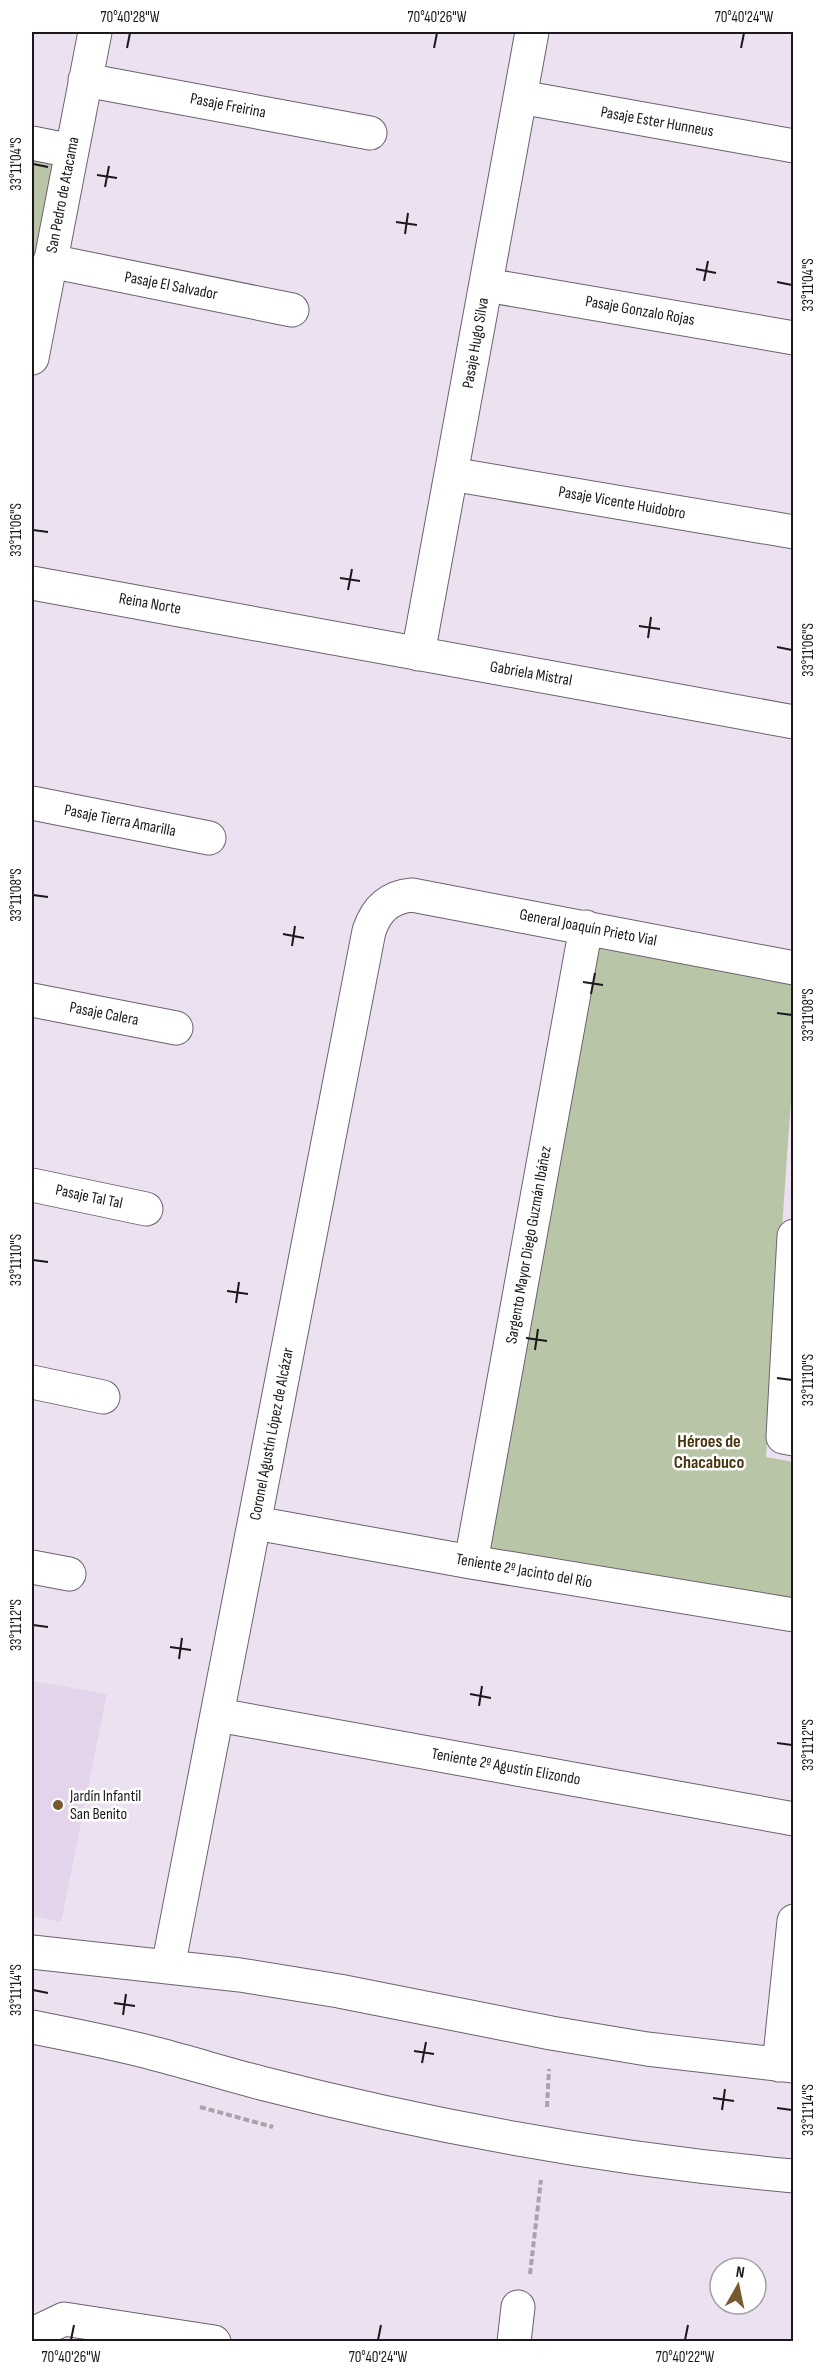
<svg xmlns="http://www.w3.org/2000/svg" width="825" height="2373" font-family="'Sofia Sans Condensed',sans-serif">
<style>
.built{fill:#e4d4eb}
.green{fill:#b9c5a7}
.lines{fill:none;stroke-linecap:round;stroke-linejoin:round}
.minor-casing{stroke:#6b616f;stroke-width:35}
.path{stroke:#a9a1ad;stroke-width:4;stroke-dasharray:6 3;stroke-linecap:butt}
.minor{stroke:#fff;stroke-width:33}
.ticks{fill:none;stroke:#1b171c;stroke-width:2}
.poi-dot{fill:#76592c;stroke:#fff;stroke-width:2}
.labels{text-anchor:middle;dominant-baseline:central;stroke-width:5;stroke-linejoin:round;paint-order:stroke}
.street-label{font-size:16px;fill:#1b171c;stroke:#fff}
.poi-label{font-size:16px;fill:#1b171c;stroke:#fff;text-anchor:start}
.neighbourhood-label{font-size:18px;font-weight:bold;fill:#4b3510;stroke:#fff}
.neatline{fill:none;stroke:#1b171c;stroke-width:2}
.ticks-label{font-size:15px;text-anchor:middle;fill:#1b171c}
</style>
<rect width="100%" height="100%" fill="#ebe1f0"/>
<path class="built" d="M32 1681 107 1694 61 1922 32 1916Z"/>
<path class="green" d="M32 155 59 160 32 308Z
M591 934 793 974V1071L766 1457 793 1462V1611L478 1557Z"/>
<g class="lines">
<defs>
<path id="minor" d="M85 80 370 133
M520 97 794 146
M32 143 72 151
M50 261 292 310
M486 285 794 338
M32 358 95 32
M451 474 794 532
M32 583 794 722
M418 654 532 32
M32 803 209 838
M32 1000 176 1028
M32 1185 146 1209
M794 1236 783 1437 794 1439
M32 1382 103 1397
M255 1523 471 1562 794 1615
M471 1562 586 927
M32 1567 69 1574
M218 1715 794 1819
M32 1952 240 1975 339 1991 551 2033 647 2049 794 2066
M168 1967 369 931C376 910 389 897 412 895L794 968
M32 2027C73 2035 115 2043 156 2054 191 2063 226 2074 261 2083 436 2128 614 2160 794 2176
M779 2065 794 1921
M34 2342 37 2332 64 2319 214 2342
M514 2342 518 2307"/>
</defs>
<use href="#minor" class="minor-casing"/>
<path class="path" d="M200 2107 273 2127
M547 2107 549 2069
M530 2274 541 2180"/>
<use href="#minor" class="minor"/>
</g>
<path class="ticks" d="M127 48 130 33M434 48 437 33M741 48 744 33M33 164 48 167M97 175 117 178M105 187 109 166M396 222 417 225M405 234 408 213M696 269 716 273M704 281 708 261M777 282 792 285M33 530 48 532M340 578 360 581M348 590 352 569M639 626 660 629M648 638 651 617M777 647 792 650M33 895 48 897M283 934 304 938M292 946 295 926M583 982 603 985M591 994 595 973M777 1013 792 1015M33 1260 48 1262M227 1291 248 1294M236 1303 239 1282M526 1338 547 1341M535 1350 538 1329M777 1378 792 1380M33 1625 48 1627M170 1647 191 1650M179 1659 182 1638M470 1694 491 1698M479 1706 482 1686M777 1743 792 1745M33 1990 48 1993M114 2003 135 2006M123 2015 126 1994M414 2051 434 2054M422 2063 426 2042M713 2098 734 2101M777 2108 792 2110M722 2110 725 2089M71 2340 74 2325M378 2340 381 2325M685 2340 688 2325"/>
<circle class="poi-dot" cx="58" cy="1805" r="6"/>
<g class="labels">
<g class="street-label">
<text transform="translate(228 106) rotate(11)">Pasaje Freirina</text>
<text transform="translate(657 122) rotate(10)">Pasaje Ester Hunneus</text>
<text transform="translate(63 195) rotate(-79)">San Pedro de Atacama</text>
<text transform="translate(171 286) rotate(11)">Pasaje El Salvador</text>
<text transform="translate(640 311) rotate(10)">Pasaje Gonzalo Rojas</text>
<text transform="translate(476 343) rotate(-80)">Pasaje Hugo Silva</text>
<text transform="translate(622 503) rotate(10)">Pasaje Vicente Huidobro</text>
<text transform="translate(150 604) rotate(10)">Reina Norte</text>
<text transform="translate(531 674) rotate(10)">Gabriela Mistral</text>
<text transform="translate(120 821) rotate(11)">Pasaje Tierra Amarilla</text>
<text transform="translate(588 928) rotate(11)">General Joaquín Prieto Vial</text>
<text transform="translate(104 1014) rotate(11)">Pasaje Calera</text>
<text transform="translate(89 1197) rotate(12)">Pasaje Tal Tal</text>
<text transform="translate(529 1245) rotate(-80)">Sargento Mayor Diego Guzmán Ibáñez</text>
<text transform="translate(272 1434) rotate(-79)">Coronel Agustín López de Alcázar</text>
<text transform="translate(524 1571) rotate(10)">Teniente 2º Jacinto del Río</text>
<text transform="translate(506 1767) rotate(10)">Teniente 2º Agustín Elizondo</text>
</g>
<g class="poi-label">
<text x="70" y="1796">Jardín Infantil<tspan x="70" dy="18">San Benito</tspan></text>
</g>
<g class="neighbourhood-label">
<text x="709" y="1441">Héroes de<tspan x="709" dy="21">Chacabuco</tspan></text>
</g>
</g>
<rect width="825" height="2373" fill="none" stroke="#ffffff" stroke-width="66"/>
<g transform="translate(738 2286) rotate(9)"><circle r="28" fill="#ffffff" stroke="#a4a2a4" stroke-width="1.5"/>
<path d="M0-4.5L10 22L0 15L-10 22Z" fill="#76592c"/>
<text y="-9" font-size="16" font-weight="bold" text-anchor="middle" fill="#1b171c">N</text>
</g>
<rect x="33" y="33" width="759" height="2307" class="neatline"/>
<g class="ticks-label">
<text x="130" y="22">70°40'28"W</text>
<text x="437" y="22">70°40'26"W</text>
<text x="744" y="22">70°40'24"W</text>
<text transform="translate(16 164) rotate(-90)" y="5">33°11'04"S</text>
<text transform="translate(808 285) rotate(-90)" y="5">33°11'04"S</text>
<text transform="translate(16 530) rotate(-90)" y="5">33°11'06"S</text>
<text transform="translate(808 650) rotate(-90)" y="5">33°11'06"S</text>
<text transform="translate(16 895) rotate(-90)" y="5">33°11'08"S</text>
<text transform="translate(808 1015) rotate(-90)" y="5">33°11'08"S</text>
<text transform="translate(16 1260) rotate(-90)" y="5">33°11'10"S</text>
<text transform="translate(808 1380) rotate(-90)" y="5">33°11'10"S</text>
<text transform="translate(16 1625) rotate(-90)" y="5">33°11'12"S</text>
<text transform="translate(808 1745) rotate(-90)" y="5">33°11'12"S</text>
<text transform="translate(16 1990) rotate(-90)" y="5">33°11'14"S</text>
<text transform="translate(808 2110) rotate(-90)" y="5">33°11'14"S</text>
<text x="71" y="2362">70°40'26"W</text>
<text x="378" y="2362">70°40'24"W</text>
<text x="685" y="2362">70°40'22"W</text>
</g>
</svg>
